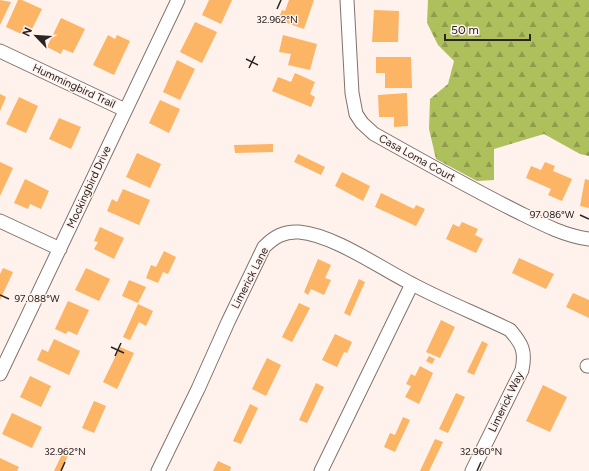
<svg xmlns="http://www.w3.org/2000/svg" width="589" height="471" font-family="Figtree,sans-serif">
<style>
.forest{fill:url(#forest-firs)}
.building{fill:#fcb465}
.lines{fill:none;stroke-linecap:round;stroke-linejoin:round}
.street-casing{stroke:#81726d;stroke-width:15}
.street{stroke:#fff;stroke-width:13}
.ticks{fill:none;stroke:#2a2422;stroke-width:1.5}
.labels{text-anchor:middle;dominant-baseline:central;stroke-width:3;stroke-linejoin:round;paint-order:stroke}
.street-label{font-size:11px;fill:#2a2422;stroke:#fff2ed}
.ticks-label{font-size:10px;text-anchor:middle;fill:#2a2422;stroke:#fff2ed;stroke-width:3;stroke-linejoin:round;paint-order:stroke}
</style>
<defs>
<pattern id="forest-firs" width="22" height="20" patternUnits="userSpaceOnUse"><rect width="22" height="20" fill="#aec05c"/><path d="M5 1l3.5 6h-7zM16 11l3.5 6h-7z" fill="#8e9c4c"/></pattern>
</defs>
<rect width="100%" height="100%" fill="#fff2ed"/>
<path class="forest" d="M428 0H589V156L580 154 544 134 494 149V180L477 181 436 159 429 129 430 99 448 84 454 61 438 45 427 23Z"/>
<path class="building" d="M0 0 11 2 0 25Z
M18 0H22L42 9 28 37 6 27Z
M209 0H232L221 24 202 15Z
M289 0H314L304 29 278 20 282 10 285 11Z
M374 10 399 11 398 42H372Z
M61 18 85 29 73 53 63 49 61 54 47 47Z
M195 22 217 32 202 63 180 52Z
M108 35 115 39 117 35 130 41 114 75 93 65Z
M283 35 317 44 310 70 288 65 291 54 279 52Z
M376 57H411L412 88H385V73H376Z
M177 60 195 69 180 100 163 92Z
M295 73 315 82 310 94 315 97 311 107 272 91 278 77 291 82Z
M407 93 408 126 394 127V117H379L378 95Z
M0 94 6 97 0 111Z
M19 97 38 106 26 133 6 124Z
M160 100 180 109 169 133 149 123Z
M59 118 81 127 71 149 49 139Z
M273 144V152L235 153 234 145Z
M137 153 161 164 150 188 126 177Z
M298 154 325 167 321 175 294 162Z
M0 162 13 168 0 196Z
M545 162 555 166 553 171 572 179 562 201 548 195 551 189 526 178 531 166 541 170Z
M342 172 370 186 363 201 335 186Z
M25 179 49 191 41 209 30 204 28 209 14 203Z
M585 179 589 180V208L580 206Z
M123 189 150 200 139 225 107 211 112 199 117 202Z
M381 193 414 209 416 205 425 209 416 226 375 207Z
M462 222 478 229 475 235 483 239 476 253 446 239 453 224 459 227Z
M100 227 124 238 114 259 94 249 98 242 94 241Z
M164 251 176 257 168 274 163 272 158 283 146 278 151 265 156 267Z
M519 258 554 274 546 289 512 273Z
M318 259 331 265 325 278 331 280 324 295 311 289 308 295 304 292Z
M3 268 13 272 0 300V274Z
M86 268 110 279 99 301 75 290Z
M359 279 365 282 350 316 344 313Z
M129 280 146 287 138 303 122 296Z
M573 293 589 300V318L566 307Z
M68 301 89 310 77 335 68 331 66 334 55 329Z
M299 303 310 308 292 342 282 337Z
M138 304 153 311 146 326 139 322 130 340 123 337Z
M441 320 455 327 440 358 426 352Z
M335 334 352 342 347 353 344 352 337 367 322 360Z
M54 339 80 351 69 375 37 360 42 349 48 352Z
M482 341 488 344 474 375 467 372Z
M120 347 134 353 117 389 103 382Z
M429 356 435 359 432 364 426 361Z
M267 358 281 365 266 396 252 389Z
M420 366 433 373 419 404 405 397 411 386 406 384 411 374 415 376Z
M30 376 51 386 41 407 20 397Z
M316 383 324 387 307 423 299 420Z
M543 385 567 397 550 432 526 421Z
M456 393 465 397 448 433 439 429Z
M94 401 106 406 94 433 82 428Z
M250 404 258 408 241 444 233 441Z
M12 413 42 427 32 448 2 434Z
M403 417 410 420 395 452 384 447 390 433 395 435Z
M435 439 443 442 429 471H420Z
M66 446 71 449 61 471H54Z
M0 458 19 467 17 471H0Z
M218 461 231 467 230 471H213Z"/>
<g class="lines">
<defs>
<path id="street" d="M347 0 352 93 356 114 362 123 374 134C423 161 471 189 520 213 542 224 565 236 589 239
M0 51 125 110
M0 221 60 249
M587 366H589
M0 374 178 0
M158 471 198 389 228 322 264 247C274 237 284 231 299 232 334 235 380 268 412 284 444 301 477 314 510 330 522 344 526 351 522 370L472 471
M321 471 412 284"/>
</defs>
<use href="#street" class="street-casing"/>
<use href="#street" class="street"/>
</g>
<path class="ticks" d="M277 9 281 0M246 59 258 65M249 68 255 56M580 215 589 219M0 295 9 299M111 347 124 353M115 356 121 343M61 471 65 462M477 471 481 462"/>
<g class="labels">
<g class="street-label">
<text transform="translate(74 86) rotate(25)">Hummingbird Trail</text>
<text transform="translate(417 158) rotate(29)">Casa Loma Court</text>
<text transform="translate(89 187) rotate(-65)">Mockingbird Drive</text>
<text transform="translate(250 278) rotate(-63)">Limerick Lane</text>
<text transform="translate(506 402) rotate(-64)">Limerick Way</text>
</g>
</g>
<g class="ticks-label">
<text x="277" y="23">32.962°N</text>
<text x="552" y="218">97.086°W</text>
<text x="37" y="302">97.088°W</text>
<text x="65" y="455">32.962°N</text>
<text x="481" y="455">32.960°N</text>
</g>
<g transform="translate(36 36) rotate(295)" stroke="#fff2ed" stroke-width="3" paint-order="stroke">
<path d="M0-3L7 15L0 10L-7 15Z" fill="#2a2422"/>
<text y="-6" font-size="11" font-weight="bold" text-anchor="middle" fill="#2a2422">N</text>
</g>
<path d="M445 34v6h85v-6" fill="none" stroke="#2a2422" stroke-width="2"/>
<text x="451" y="34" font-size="12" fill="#2a2422" stroke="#fff2ed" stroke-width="3" paint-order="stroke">50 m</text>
</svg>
